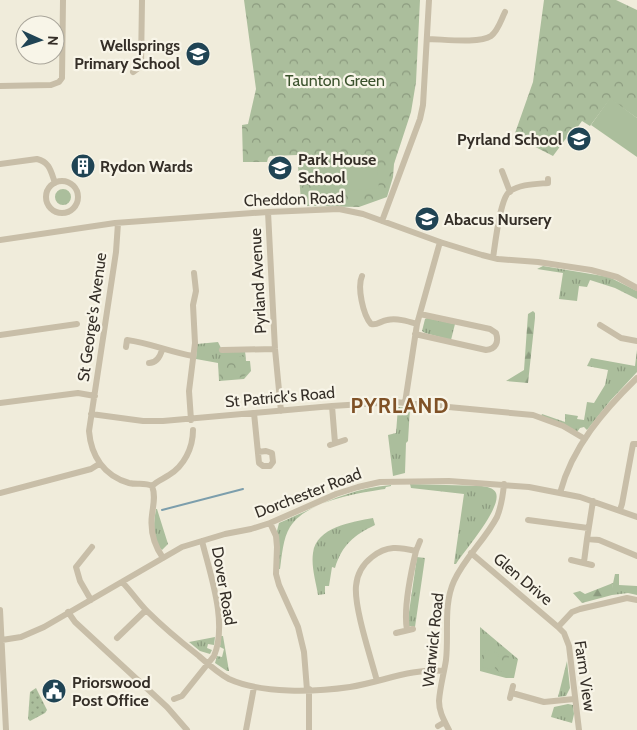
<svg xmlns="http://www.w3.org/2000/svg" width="637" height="730" font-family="Cabin,sans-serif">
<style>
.grass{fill:url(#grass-tufts)}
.forest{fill:url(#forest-firs)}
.park{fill:url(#park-crowns)}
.garden{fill:url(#garden-dots)}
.pitch{fill:#abbe9c}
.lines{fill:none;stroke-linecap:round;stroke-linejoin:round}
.stream{stroke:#7c9eac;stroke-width:2}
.minor{stroke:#c8bea8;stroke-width:6}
.labels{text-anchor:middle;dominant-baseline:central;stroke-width:4.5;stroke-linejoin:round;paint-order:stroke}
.poi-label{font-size:16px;font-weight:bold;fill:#352f28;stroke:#f8f5e8;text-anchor:start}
.park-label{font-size:16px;fill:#3b522d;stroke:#f8f5e8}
.street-label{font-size:16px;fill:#352f28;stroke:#f8f5e8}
.district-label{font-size:21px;font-weight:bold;letter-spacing:1px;fill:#7f5126;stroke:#f8f5e8}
</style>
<defs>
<pattern id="grass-tufts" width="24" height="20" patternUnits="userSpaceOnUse" patternTransform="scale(1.25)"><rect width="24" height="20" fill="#abbe9c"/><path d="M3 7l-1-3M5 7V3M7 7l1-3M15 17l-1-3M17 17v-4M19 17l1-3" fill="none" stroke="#8c9b7f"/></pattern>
<pattern id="forest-firs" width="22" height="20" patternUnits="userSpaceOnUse" patternTransform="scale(1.25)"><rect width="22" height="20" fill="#abbe9c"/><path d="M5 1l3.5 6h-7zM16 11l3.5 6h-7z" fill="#8c9b7f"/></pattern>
<pattern id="park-crowns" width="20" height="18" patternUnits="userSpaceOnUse" patternTransform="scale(1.25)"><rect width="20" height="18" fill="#abbe9c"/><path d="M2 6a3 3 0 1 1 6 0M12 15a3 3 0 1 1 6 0" fill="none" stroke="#8c9b7f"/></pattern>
<pattern id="garden-dots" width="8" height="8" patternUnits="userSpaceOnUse" patternTransform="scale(1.25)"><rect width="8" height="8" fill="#abbe9c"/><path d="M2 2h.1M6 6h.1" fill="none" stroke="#8c9b7f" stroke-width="1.8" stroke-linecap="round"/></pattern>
</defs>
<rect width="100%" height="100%" fill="#f0ecdb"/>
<path class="grass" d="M55 197a8 8 0 1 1 16 0a8 8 0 1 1-16 0Z
M543 266 609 277 637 291V299L615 288 590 280 587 287 579 286 577 301 559 299 563 273 537 269Z
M427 318 455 324 451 340 425 333 422 331 425 319Z
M218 342 222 350 245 351 246 361H250L251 371 244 379 219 381 218 363 196 359 197 344Z
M637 350V372L610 401 587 430 584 427 580 428 577 432 541 416 542 414 565 422V414L578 416 577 419 584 420 587 402 594 403 605 385 608 370 587 366 591 358 635 366Z
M398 407 410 408 408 441 406 443 405 473 393 476 388 435 396 433Z
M410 484 482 486C487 487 494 488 496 493 502 508 464 551 456 564H454L464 494 411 488Z
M391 485V486L386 487 385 489C358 493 306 501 290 527 283 538 282 555 280 569H278L277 531 279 523C319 506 346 489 391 485Z
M156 509H157L168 544 162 550C151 541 154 521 156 509Z
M373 518 375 525C354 535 342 545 335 568L332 567 329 586H325V594L318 595C316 582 311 567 313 553 316 527 352 522 373 518Z
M417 557 425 558 415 627 409 626 408 619Z
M615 574H619V585L637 586V595L628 593 612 595V588Z
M480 627 518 659 514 678H506L480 671Z
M221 636H223L229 671H227L215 663 217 656 222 657 224 649 220 647Z
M215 637 214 645 208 644 207 648 212 650 210 654 200 651 189 642Z
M567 661 570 688 566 696 558 697Z
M568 704 573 705 574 714 572 723 551 717 554 707Z"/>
<path class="forest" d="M533 311 535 313V318L528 383 506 381 524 370 528 314Z
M613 583 612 595 582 603 573 593 580 591 585 594Z"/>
<path class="park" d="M244 0H420L416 82 411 112 394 164 393 177 387 197 359 207 306 206 301 200 297 155 270 156 268 158 267 162H243L242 125 248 124 256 89Z
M544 0H616L637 10V118L610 99 590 126 582 121 577 128 585 134 581 140 570 133 553 156 514 136 533 82Z
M241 356 244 357 246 362H250V371L243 377 220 380 218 359Z
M499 653 509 656 507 665 511 666 510 673 494 670Z"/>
<path class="garden" d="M36 688 47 710 45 713 30 721 28 719 30 692Z"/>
<path class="pitch" d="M610 98 637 118V157L591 125Z
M376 160 379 188 348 191 345 163Z
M344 163 347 191 315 195 312 166Z
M486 650 499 653 494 670 482 667Z"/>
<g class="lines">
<path class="stream" d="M162 510 243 489"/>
<path class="minor" d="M427 39C442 39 479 44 491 36 498 31 501 20 505 12
M133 72 141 66 142 0
M0 86 51 85 59 82 62 78 63 0
M0 164 37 159C50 162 51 172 55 183
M502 171 510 192
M46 197a16 16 0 1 1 32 0a16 16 0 1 1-32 0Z
M268 212 275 349 281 411
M382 221 420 119 423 105 429 0
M118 223 116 252 89 431C91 456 104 476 129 483 137 485 145 482 152 486
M0 240 115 223 268 212 339 209 363 214 440 242 482 255 498 259 538 262 591 270 617 277 637 288
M493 258C495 245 500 199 509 192 519 184 536 184 548 183V179
M362 276C357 287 363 315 371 324 377 326 380 321 387 320 397 318 407 321 417 324
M600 325 621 338 637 341
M415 334 486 350C496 349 499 342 496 333L490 329 420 314
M0 335 77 324
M126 347 127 340C150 343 170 352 193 356
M222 350 275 349
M149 363C156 363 160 357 162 350
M0 403 78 393 95 396
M405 403 417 324 440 242
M332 406 335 443
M254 413 259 463 263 466H270L273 462 272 453 266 451 258 452
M91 414 143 421H163L332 406 395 402 533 415 563 426 585 439
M191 420 189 391 195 343 193 305 196 291 194 273
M330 445 345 440
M152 486C156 496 153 505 152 515 150 530 154 545 163 558
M152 486C157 481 163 479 169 475 184 466 193 448 193 430
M0 493 91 469 99 464
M560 493C572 447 604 410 637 378
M593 501 587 539 599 540 637 556
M620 510 622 504 633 444H637
M528 520 588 528
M270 523 276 536 277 547 276 574 279 585 298 627 304 652 307 690
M416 551 420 541
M471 553 558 627
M571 560 592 565
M584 562 587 539
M122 582C131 591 138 602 147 611 163 627 181 642 199 656 208 664 218 673 229 679 262 694 315 692 350 687 382 682 411 668 444 671
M91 600 80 581 76 567 92 547
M0 610 6 730
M68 612 75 622 167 707 187 730
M396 633 413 629
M117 638 146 610
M2 640 21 637 44 627 182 547 225 534 251 529 270 523 336 494 358 487 380 482 449 481 529 487 580 497 637 517
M377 681C371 658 354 608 356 586 357 574 363 564 372 557 387 545 399 547 416 551 411 572 403 609 407 630
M512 693 544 702 574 699
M510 698 513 686
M174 699 182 696 214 656C228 623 210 574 202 541
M438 726 445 722
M246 730 254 687
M309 730V689
M449 730C444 720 439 712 439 701 440 687 444 673 446 660 449 634 443 605 454 581 465 557 485 540 497 517 501 507 503 495 504 484
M579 730 569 646 564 633 558 627 572 612 580 609 627 598 637 600"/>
</g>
<defs>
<symbol id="school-disc" viewBox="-11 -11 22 22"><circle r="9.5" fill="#204454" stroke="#f8f5e8"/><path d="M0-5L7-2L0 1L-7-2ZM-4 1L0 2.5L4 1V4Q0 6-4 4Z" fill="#fff"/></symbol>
<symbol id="building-disc" viewBox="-11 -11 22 22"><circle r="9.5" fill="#204454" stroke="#f8f5e8"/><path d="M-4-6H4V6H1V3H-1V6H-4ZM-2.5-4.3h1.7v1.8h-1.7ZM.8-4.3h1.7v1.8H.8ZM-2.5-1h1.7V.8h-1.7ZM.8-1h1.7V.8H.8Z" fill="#fff"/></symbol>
<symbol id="civic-disc" viewBox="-11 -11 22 22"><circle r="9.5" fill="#204454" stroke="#f8f5e8"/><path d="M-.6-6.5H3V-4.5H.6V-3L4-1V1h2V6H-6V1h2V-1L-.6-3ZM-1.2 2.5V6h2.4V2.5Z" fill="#fff"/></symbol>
</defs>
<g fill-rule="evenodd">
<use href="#school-disc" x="184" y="40" width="28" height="28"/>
<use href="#school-disc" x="565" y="125" width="28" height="28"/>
<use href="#building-disc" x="69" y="152" width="28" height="28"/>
<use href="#school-disc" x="266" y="154" width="28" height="28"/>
<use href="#school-disc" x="413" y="205" width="28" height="28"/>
<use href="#civic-disc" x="40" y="677" width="28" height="28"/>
</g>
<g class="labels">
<g class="poi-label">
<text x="180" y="45" text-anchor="end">Wellsprings<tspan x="180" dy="18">Primary School</tspan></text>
<text x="562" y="139" text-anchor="end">Pyrland School</text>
<text x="298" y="159">Park House<tspan x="298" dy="18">School</tspan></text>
<text x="100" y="166">Rydon Wards</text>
<text x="444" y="219">Abacus Nursery</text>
<text x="72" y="682">Priorswood<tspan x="72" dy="18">Post Office</tspan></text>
</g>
<g class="park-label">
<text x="335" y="80">Taunton Green</text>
</g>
<g class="street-label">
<text transform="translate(294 199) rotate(-2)">Cheddon Road</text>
<text transform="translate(258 281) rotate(-93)">Pyrland Avenue</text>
<text transform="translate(92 317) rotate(-82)">St George's Avenue</text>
<text transform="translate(280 397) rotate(-5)">St Patrick's Road</text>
<text transform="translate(308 493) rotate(-21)">Dorchester Road</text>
<text transform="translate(523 579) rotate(40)">Glen Drive</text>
<text transform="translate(224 586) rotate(80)">Dover Road</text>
<text transform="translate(433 640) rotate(-84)">Warwick Road</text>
<text transform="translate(585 676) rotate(82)">Farm View</text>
</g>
<g class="district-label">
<text x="400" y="405">PYRLAND</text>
</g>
</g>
<g transform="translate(40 40) rotate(93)"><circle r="24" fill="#f8f5e8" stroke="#aaa69b"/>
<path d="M0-4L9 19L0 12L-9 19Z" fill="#204454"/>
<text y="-8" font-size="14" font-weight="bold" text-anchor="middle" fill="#352f28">N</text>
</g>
</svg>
